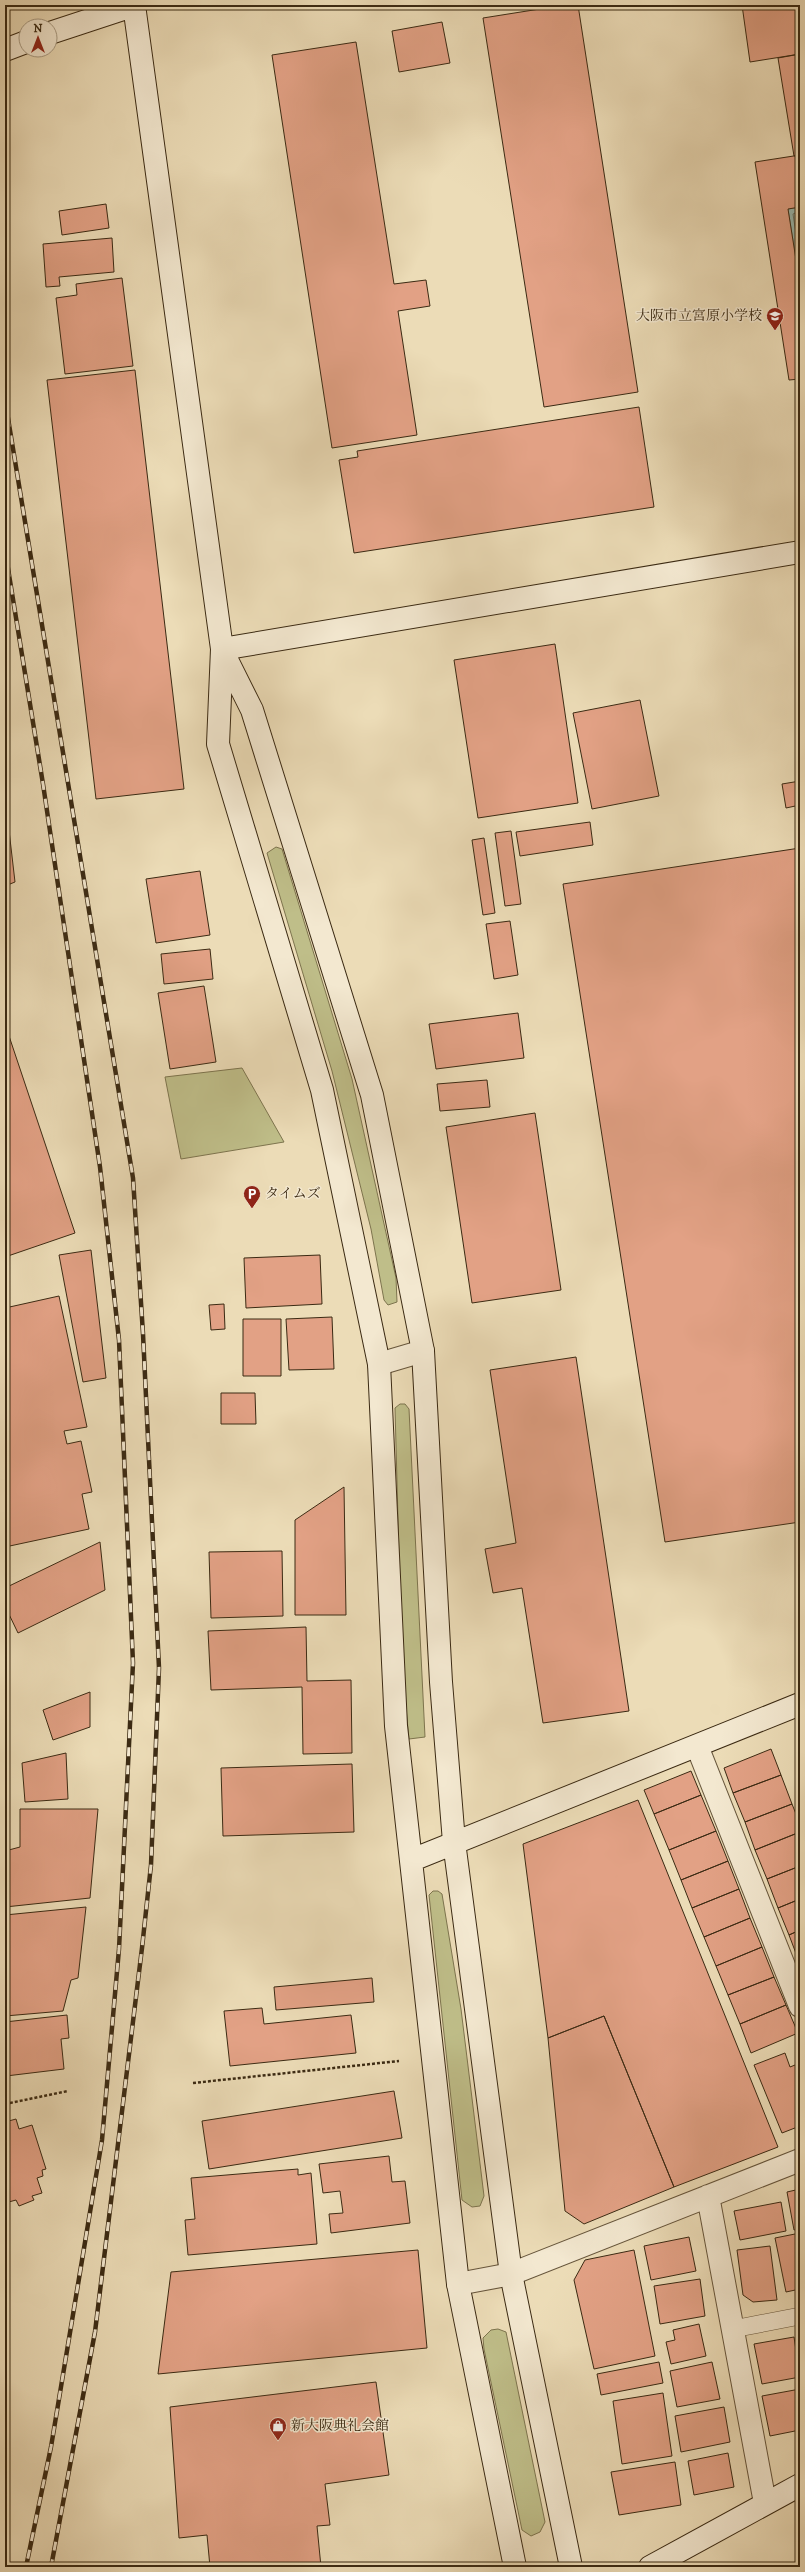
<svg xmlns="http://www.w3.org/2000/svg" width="805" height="2572" font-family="'IM FELL DW Pica','Noto Serif JP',serif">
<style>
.green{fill:#bfbe89;stroke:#7d744e}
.water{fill:#99bbb1;stroke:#738172}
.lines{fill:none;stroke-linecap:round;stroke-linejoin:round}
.shore{stroke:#6a7262;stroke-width:1}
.building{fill:#e2a185;stroke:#3b2a13}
.lane-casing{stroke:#67563c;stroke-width:18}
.street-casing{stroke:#67563c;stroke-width:24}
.secondary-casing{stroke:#3b2a13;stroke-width:24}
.path{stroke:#3b2a13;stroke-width:2.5;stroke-dasharray:3 2;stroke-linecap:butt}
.lane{stroke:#f3e8d0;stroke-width:17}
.street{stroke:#f3e8d0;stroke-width:22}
.secondary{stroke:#f3e8d0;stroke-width:22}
.rail-casing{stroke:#3b2a13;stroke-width:4.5}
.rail{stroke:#f3e8d0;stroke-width:3;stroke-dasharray:9;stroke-linecap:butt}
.labels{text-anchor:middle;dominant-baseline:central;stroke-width:3;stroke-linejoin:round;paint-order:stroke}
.poi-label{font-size:14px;fill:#3b2a13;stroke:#f3e8d0;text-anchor:start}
</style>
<rect width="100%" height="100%" fill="#ecdcb7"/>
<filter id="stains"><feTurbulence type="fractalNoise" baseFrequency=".005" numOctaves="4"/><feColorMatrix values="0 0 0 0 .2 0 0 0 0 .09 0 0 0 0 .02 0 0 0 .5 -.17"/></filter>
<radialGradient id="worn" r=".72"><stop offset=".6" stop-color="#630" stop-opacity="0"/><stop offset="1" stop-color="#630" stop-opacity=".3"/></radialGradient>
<path class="green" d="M276 847 282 849 352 1079 396 1278 397 1302 388 1305 384 1300 371 1229 332 1071 267 853Z
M242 1068 284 1142 181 1159 165 1077Z
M400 1404H405L409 1409 425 1737 409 1739 402 1667 395 1408Z
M433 1891H438L442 1894 461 2009 484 2196 480 2206 472 2207 462 2200 429 1895Z
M498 2329 506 2332 545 2522 540 2532 531 2536 522 2530 484 2349 483 2338 491 2330Z"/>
<path class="water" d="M800 207V285L788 209Z"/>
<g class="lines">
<path class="shore" d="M800 211 793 214 800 260"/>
</g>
<path class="building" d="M565 5H578L638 392 544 407 483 18Z
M742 5H800V54L750 62Z
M442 22 450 63 399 72 392 31Z
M356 42 394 284 426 280 430 306 398 311 417 435 332 448 272 55Z
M800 54V155L794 156 778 58Z
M800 155V207L788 209 800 285V379L789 380 755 162Z
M106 204 109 228 62 235 59 211Z
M112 238 114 272 59 277 60 286 46 287 43 244Z
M122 278 133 366 65 374 56 298 77 295 76 284Z
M135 370 184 789 96 799 47 380Z
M639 407 654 507 354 553 339 460 358 457 357 451Z
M555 644 578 803 478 818 454 660Z
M640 700 659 796 592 809 573 713Z
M800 781V805L786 808 782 784Z
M5 796 15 882 5 886Z
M590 822 593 845 520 856 516 832Z
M511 831 521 904 505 906 495 833Z
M484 838 495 913 483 915 472 840Z
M800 848V1522L665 1542 563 884Z
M200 871 210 935 156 943 146 879Z
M510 921 518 975 494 979 486 924Z
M210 949 213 979 164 984 161 954Z
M204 986 216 1062 170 1069 158 993Z
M518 1013 524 1058 436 1069 429 1024Z
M5 1024 75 1233 5 1257Z
M487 1080 490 1107 440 1111 437 1084Z
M535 1113 561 1290 472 1303 446 1127Z
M91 1250 106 1378 83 1382 59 1255Z
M320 1255 322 1304 246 1308 244 1258Z
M59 1296 87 1427 64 1431 67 1444 81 1441 92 1492 82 1494 89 1529 5 1547V1308Z
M224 1304 225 1329 211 1330 209 1305Z
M332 1317 334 1369 289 1370 286 1319Z
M243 1319H281V1376H243Z
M576 1357 629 1711 543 1723 522 1588 493 1593 485 1549 516 1543 490 1370Z
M221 1393H255L256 1424H221Z
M344 1487 346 1615H295V1520Z
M100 1542 105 1590 18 1633 5 1606V1588Z
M282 1551 283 1616 211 1618 209 1552Z
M306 1627 307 1681 351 1680 352 1753 303 1754 302 1687 211 1690 208 1631Z
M90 1692V1727L53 1740 43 1710Z
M771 1749 781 1775 733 1793 724 1768Z
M66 1753 68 1799 25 1802 22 1763Z
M352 1764 354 1832 223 1836 221 1768Z
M691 1771 701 1795 654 1814 644 1790Z
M781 1775 792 1804 745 1822 733 1793Z
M701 1795 716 1831 669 1850 654 1814Z
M638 1800 778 2147 674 2187 604 2016 548 2038 523 1844Z
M792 1804 800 1824V1832L755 1850 745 1822Z
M20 1809H98L90 1898 5 1907V1851L20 1847Z
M716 1831 728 1861 681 1880 669 1850Z
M800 1832V1866L767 1879 755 1850Z
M728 1861 739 1889 692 1908 681 1880Z
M800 1866V1899L778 1908 767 1879Z
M739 1889 750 1918 704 1937 692 1908Z
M800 1899V1930L789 1935 778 1908Z
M86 1907 78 1978 71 1980 63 2011 5 2016V1915Z
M750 1918 762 1947 716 1966 704 1937Z
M800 1930V1964L789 1935Z
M762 1947 774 1977 728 1995 716 1966Z
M774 1977 786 2005 740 2024 728 1995Z
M372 1978 374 2002 276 2010 274 1987Z
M786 2005 798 2033 751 2053 740 2024Z
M262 2008 264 2024 351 2015 356 2053 230 2066 224 2011Z
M67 2015 69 2038 61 2039 64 2069 6 2076 5 2022Z
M604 2016 674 2187 584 2224 565 2211 548 2038Z
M785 2053 790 2067 800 2063V2126L782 2133 754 2065Z
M394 2091 402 2138 209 2169 202 2121Z
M16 2119 19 2129 32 2125 46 2169 42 2170 43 2176 37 2178 42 2193 32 2196 34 2200 19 2206 16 2200 5 2203V2122Z
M389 2156 392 2182 405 2181 410 2223 331 2233 329 2214 343 2213 340 2191 323 2193 319 2164Z
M298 2169V2175L311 2173 317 2244 188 2255 185 2220 195 2219 191 2178Z
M800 2189V2229L794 2230 787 2192Z
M781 2202 786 2231 740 2240 734 2211Z
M800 2233V2289L786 2292 775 2238Z
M689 2237 696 2271 651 2280 644 2246Z
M770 2246 777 2300 753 2302 743 2295 737 2250Z
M418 2250 427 2348 158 2374 171 2272Z
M634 2250 655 2356 594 2369 574 2280 585 2260Z
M700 2279 705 2316 660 2324 654 2286Z
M699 2324 706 2356 671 2364 666 2342 675 2340 673 2330Z
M794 2337 800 2377 762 2384 754 2344Z
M659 2362 663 2383 601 2395 597 2374Z
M712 2362 720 2399 677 2407 670 2371Z
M376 2382 389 2475 325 2484 330 2525 317 2526 321 2567H210L207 2535 179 2538 170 2407Z
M800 2389V2430L770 2436 762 2396Z
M663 2393 672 2456 622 2464 613 2401Z
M724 2407 730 2442 681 2452 675 2416Z
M728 2453 734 2487 694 2495 688 2461Z
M675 2462 681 2505 619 2515 611 2472Z"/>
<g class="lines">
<defs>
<path id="lane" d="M733 2329 800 2316"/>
<path id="street" d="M379 1364 423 1351
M697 1746 800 2006
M708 2196 765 2503
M458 2284 511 2274 800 2160"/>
<path id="secondary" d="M134 5 222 649 218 744 322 1090 379 1364 396 1726 458 2284 515 2567
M50 33 135 5
M5 50 26 42
M222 649 800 552
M223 652 252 710 372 1095 423 1351 441 1682 454 1842 511 2274 571 2567
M412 1860 800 1704
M650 2567 800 2485"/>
</defs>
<use href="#lane" class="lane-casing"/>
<use href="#street" class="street-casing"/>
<use href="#secondary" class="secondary-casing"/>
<path class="path" d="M193 2083 399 2061
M5 2104 68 2091"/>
<use href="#lane" class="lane"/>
<use href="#street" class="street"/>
<use href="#secondary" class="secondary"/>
<defs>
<path id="rail" d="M5 400 133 1178 143 1334 159 1668 151 1865 142 1948 95 2332 51 2567
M5 550 43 784 100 1167 119 1340 133 1663 119 1949 102 2140 51 2447 26 2567"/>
</defs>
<use href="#rail" class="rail-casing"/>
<use href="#rail" class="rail"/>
</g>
<defs>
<symbol id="school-pin" viewBox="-11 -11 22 30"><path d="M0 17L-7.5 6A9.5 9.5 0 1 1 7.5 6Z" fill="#8f2418" stroke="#f3e8d0"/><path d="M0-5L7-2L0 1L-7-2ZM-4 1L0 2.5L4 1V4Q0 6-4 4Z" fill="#fff"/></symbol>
<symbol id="parking-pin" viewBox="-11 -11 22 30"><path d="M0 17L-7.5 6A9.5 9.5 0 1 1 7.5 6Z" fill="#8f2418" stroke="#f3e8d0"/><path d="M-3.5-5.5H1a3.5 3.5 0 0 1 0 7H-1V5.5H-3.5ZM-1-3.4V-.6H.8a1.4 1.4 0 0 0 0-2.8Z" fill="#fff"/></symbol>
<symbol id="shop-pin" viewBox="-11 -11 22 30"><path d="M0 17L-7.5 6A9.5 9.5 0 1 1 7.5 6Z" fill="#8f2418" stroke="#f3e8d0"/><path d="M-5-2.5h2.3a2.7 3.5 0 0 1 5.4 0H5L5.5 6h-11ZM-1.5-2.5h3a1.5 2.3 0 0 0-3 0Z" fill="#fff"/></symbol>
</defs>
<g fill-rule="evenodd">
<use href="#school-pin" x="765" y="306" width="20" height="27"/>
<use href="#parking-pin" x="242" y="1184" width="20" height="27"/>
<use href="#shop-pin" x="268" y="2416" width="20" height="27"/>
</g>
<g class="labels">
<g class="poi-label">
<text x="762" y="316" text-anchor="end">大阪市立宮原小学校</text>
<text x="265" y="1194">タイムズ</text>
<text x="291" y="2426">新大阪典礼会館</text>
</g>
</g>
<rect width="805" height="2572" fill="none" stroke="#ecdcb7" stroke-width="20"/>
<rect x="6" y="6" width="793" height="2560" fill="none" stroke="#3b2a13" stroke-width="2"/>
<rect x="10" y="10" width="785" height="2552" fill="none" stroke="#3b2a13"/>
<g transform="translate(38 38)"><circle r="19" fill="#f3e8d0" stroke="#a99c84"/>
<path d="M0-3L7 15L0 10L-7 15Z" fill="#8f2418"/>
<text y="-6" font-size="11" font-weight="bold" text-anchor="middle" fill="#3b2a13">N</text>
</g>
<rect width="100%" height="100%" filter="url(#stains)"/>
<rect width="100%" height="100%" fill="url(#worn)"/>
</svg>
